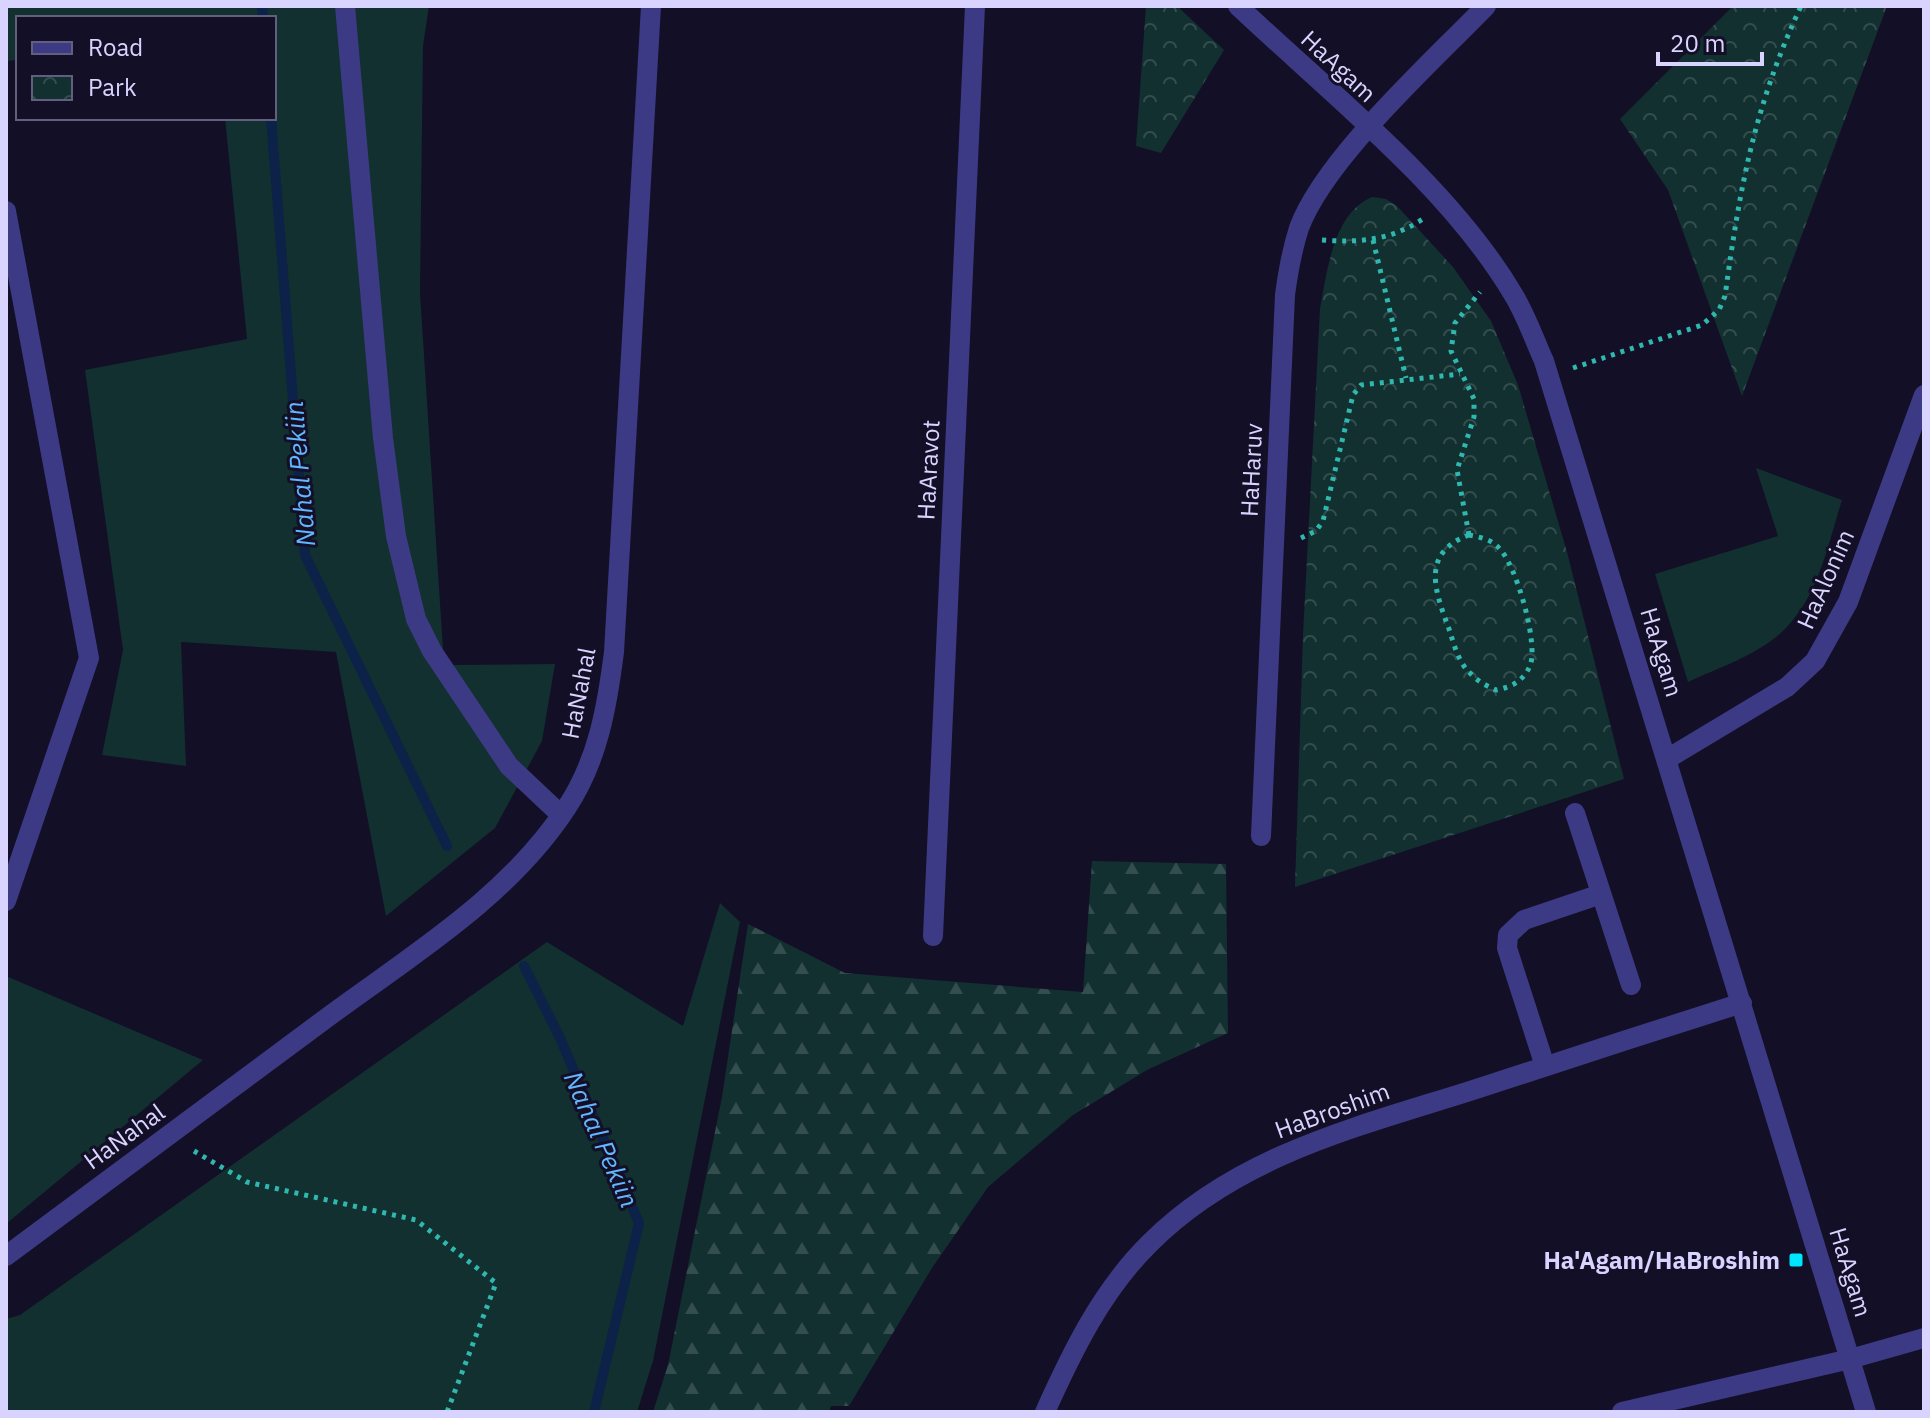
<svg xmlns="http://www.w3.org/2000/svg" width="1930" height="1418" font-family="'IBM Plex Sans',sans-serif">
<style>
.grass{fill:#12302f}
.forest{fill:url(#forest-firs)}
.park{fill:url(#park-crowns)}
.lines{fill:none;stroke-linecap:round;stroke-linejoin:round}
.stream{stroke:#0c2248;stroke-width:10}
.path{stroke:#2fb8b0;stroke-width:5;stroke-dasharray:4 6;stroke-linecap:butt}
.minor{stroke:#3d3a85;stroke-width:20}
.poi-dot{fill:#00e5ff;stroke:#130f26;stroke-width:3}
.labels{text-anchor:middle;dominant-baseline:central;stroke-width:6;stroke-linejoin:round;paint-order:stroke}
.street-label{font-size:24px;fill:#d9d4ff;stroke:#130f26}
.poi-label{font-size:24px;font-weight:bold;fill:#d9d4ff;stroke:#130f26;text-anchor:end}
.water-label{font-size:26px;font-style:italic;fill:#62b6ff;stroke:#130f26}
</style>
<defs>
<pattern id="forest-firs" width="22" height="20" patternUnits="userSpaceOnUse" patternTransform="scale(2)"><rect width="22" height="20" fill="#12302f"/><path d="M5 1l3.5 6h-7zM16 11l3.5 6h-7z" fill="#344d4e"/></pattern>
<pattern id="park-crowns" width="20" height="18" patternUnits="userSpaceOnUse" patternTransform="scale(2)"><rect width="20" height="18" fill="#12302f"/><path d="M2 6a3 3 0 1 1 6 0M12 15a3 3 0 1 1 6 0" fill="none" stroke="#344d4e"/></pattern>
</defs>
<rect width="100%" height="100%" fill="#130f26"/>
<path class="grass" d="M6 6H429L423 46 420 293 444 665 555 664 542 741 495 828 386 916 336 652 181 642 186 766 102 755 123 650 85 370 247 339 225 118H274V18H18V60L6 61Z
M1756 468 1842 500C1828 544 1819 595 1785 629 1760 654 1720 667 1688 682L1655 574 1778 536Z
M720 903 740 922 653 1361 637 1412H6V1319L20 1315 547 942 683 1026Z
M6 976 203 1060 6 1224Z"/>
<path class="forest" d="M1092 861 1226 864 1228 1033 1147 1070 1073 1115 988 1187 932 1268 849 1406H831L829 1412H653L668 1365 722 1097 748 924 845 973 1083 992Z"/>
<path class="park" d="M1146 6H1177L1224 50 1161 153 1136 146Z
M1733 6H1887L1742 396 1668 190 1620 119Z
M1372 197 1386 199 1397 206 1453 267 1491 321 1518 385 1567 552 1624 779 1295 887 1303 635 1320 309C1327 272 1333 213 1372 197Z"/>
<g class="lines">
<path class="stream" d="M262 6 263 18
M271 118 305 555 447 846
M524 966 560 1038 639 1223 594 1412"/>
<path class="path" d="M1322 240C1360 243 1391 240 1423 219
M1373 240 1406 378
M1573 368 1702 325 1719 310 1725 296C1740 187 1754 107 1801 6
M1469 535C1479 537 1490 539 1498 547 1516 563 1539 644 1530 666 1523 681 1512 687 1496 690 1487 686 1477 681 1470 673 1458 662 1454 644 1449 629 1435 591 1420 553 1469 535Z
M1469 535 1457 470 1474 417V399L1451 351 1455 323 1480 292
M1301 538 1316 531 1323 521 1353 395 1361 385 1460 374
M194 1151 247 1182 416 1220 496 1283 447 1412"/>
<path class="minor" d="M345 6 383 438 396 536 416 619 432 651 509 766 561 815
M1238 6C1330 93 1449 186 1513 294 1526 315 1534 339 1544 361L1866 1412
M6 211 89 658 6 901
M1667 759 1787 687 1815 661 1848 602 1924 395
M1575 813 1631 985
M1261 836 1285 295C1288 272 1292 250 1299 228 1325 158 1432 62 1486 6
M933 936 975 6
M1545 1066 1507 948 1508 935 1524 920 1601 894
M6 1256C114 1175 224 1095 332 1014 415 953 510 895 567 807 598 760 607 707 614 652L651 6
M1045 1412C1072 1352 1102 1290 1150 1243 1237 1156 1356 1127 1470 1091 1561 1061 1651 1032 1742 1003
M1622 1412 1850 1359 1924 1338"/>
</g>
<rect class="poi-dot" x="1788" y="1252" width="16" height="16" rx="4"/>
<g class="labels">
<g class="street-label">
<text transform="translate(1339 66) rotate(43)">HaAgam</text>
<text transform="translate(928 470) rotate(-87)">HaAravot</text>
<text transform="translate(1251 470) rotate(-87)">HaHaruv</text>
<text transform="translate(1825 579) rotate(-66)">HaAlonim</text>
<text transform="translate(1662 652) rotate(73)">HaAgam</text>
<text transform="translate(578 693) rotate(-79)">HaNahal</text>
<text transform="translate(1332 1110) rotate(-20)">HaBroshim</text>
<text transform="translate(124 1136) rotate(-36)">HaNahal</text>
<text transform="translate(1851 1272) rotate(73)">HaAgam</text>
</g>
<g class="poi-label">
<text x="1780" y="1260">Ha'Agam/HaBroshim</text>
</g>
<g class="water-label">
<text transform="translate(299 474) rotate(-95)">Nahal Pekiin</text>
<text transform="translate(602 1139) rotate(66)">Nahal Pekiin</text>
</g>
</g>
<rect width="1930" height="1418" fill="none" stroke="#d9d4ff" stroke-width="16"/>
<rect x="16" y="16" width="260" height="104" fill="#130f26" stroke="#625e7d" stroke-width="2"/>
<rect x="32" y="42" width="40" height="12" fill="#3d3a85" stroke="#625e7d" stroke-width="2"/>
<text x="88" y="56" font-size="24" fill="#d9d4ff">Road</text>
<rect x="32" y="76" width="40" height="24" fill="url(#park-crowns)" stroke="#625e7d" stroke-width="2"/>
<text x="88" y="96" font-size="24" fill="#d9d4ff">Park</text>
<path d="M1658 52v12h104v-12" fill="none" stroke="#d9d4ff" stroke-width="4"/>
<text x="1670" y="52" font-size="24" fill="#d9d4ff" stroke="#130f26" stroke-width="6" paint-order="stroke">20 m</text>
</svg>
